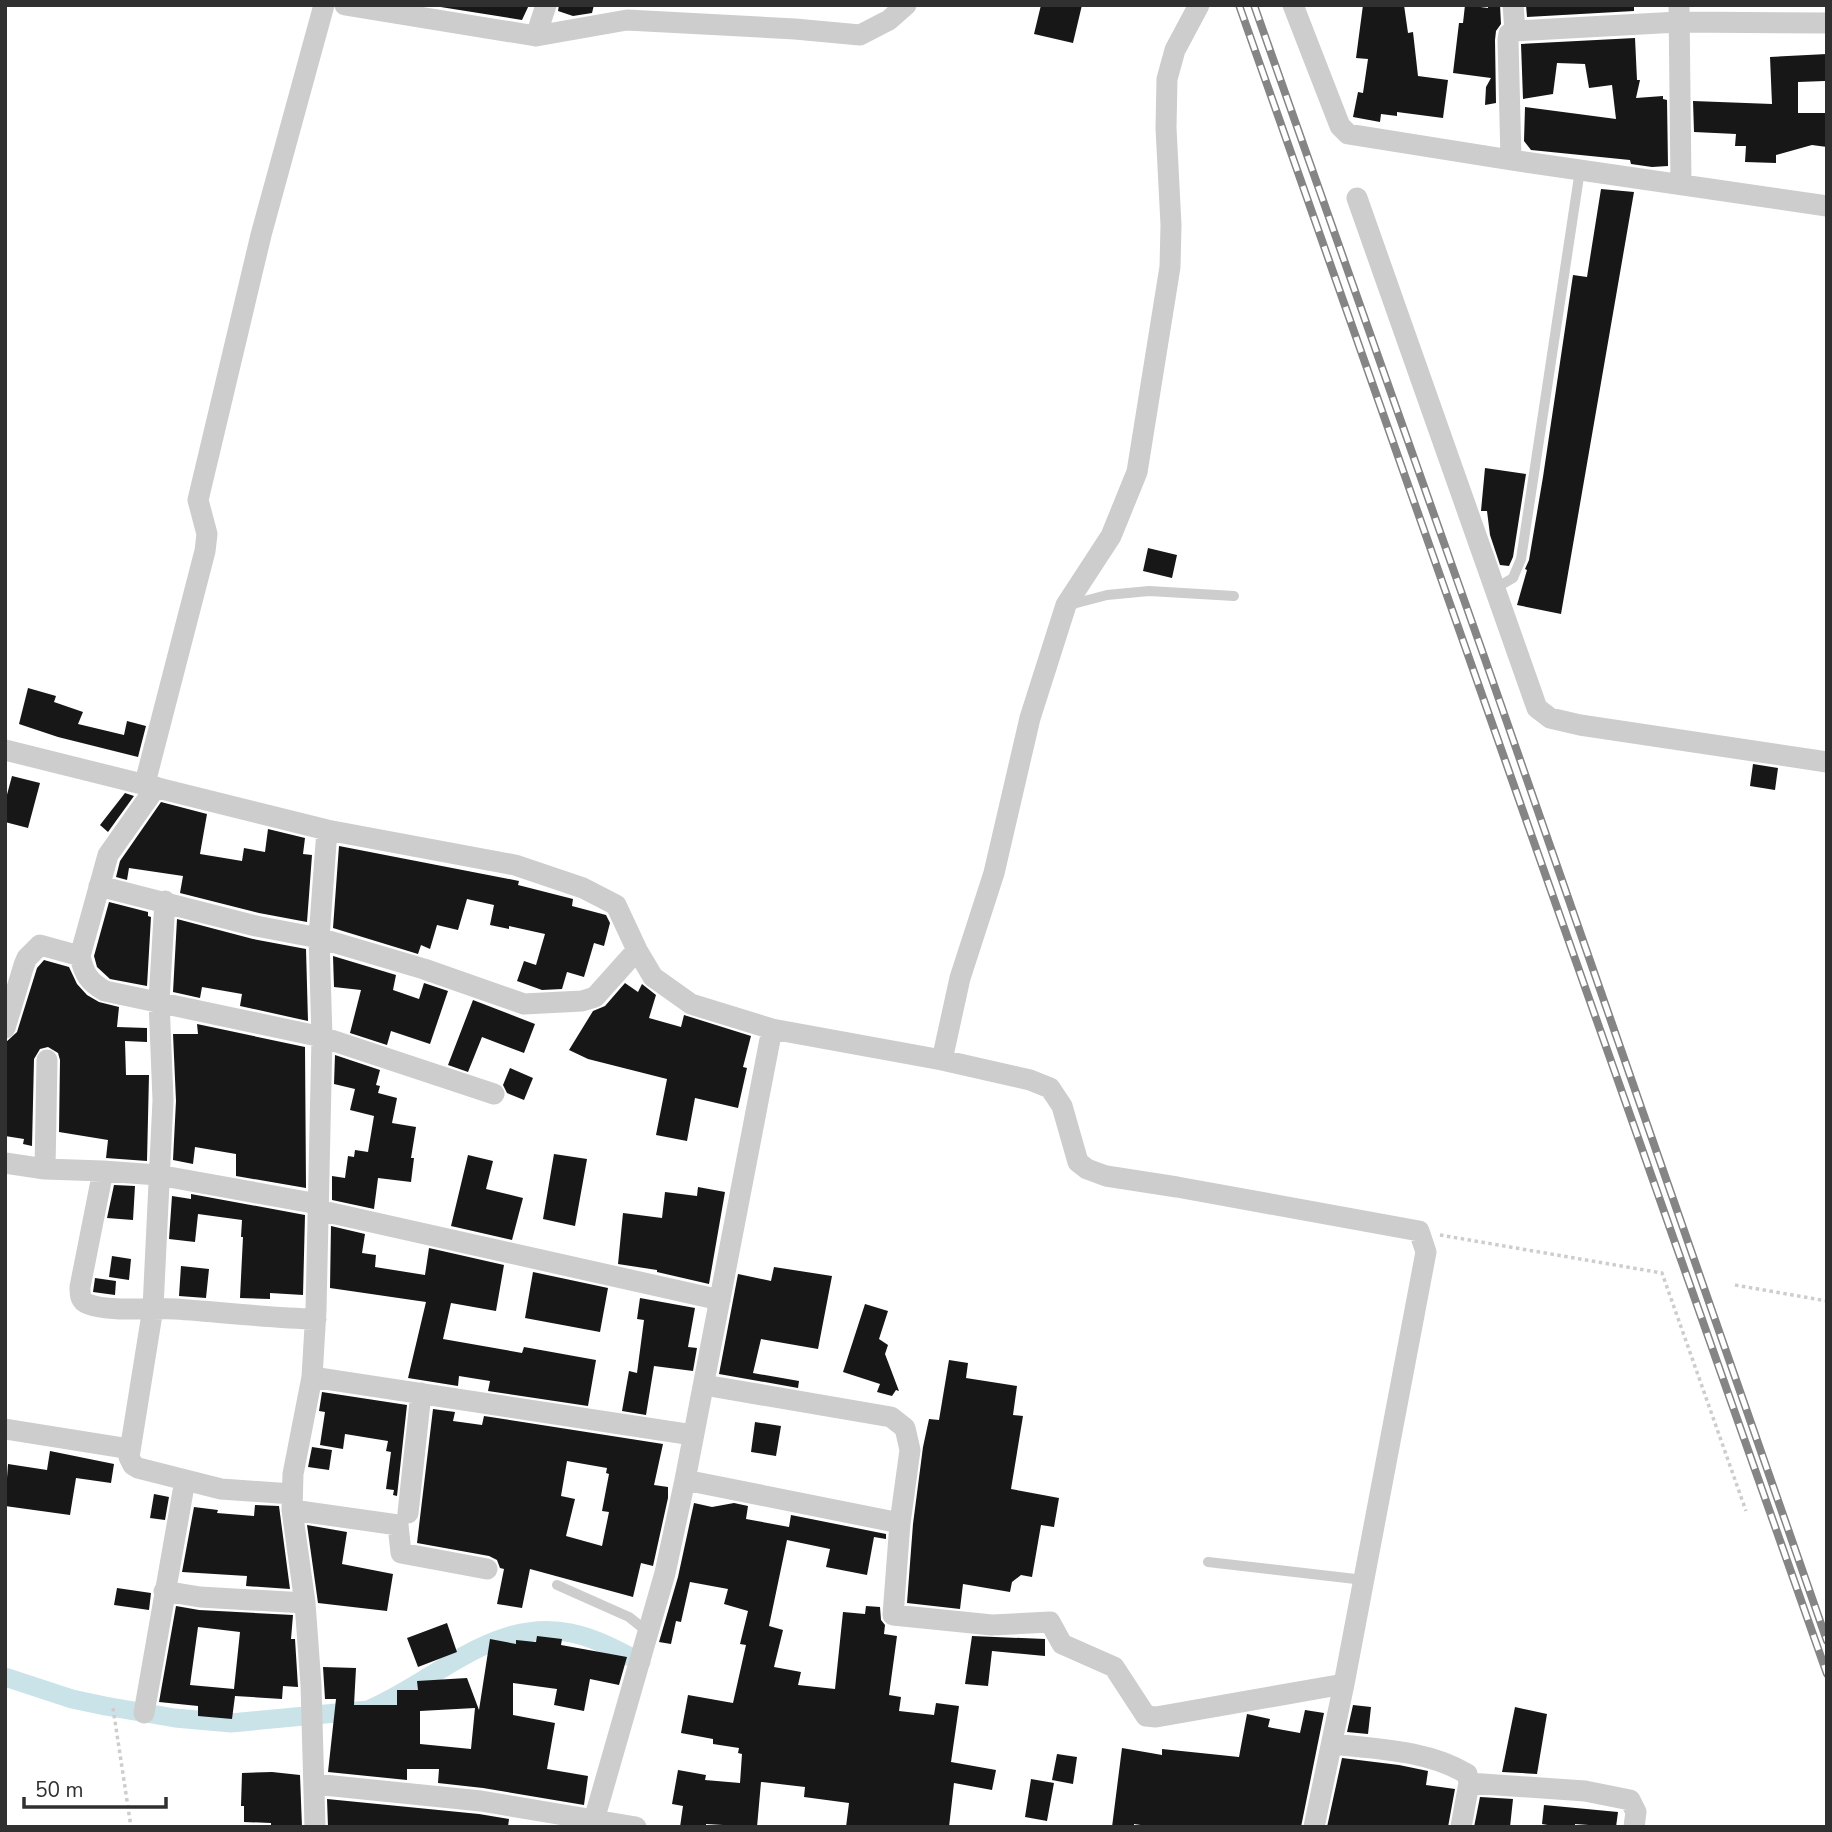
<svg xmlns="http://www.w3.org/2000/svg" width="1832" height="1832" font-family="'Nunito Sans',sans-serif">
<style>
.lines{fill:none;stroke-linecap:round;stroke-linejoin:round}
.canal{stroke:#cae3e9;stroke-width:19}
.building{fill:#171717;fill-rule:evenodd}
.path{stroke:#cdcdcd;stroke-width:3.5;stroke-dasharray:3.5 3.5;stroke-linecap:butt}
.service{stroke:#cdcdcd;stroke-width:10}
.minor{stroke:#cdcdcd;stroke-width:21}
.rail-casing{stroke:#858585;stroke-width:8}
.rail{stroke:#fff;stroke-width:5;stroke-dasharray:16;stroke-linecap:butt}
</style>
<rect width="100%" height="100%" fill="#fff"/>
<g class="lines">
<path class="canal" d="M5 1677 72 1699 105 1706 175 1718 231 1723 368 1710C435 1682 493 1617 571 1633 596 1638 618 1651 641 1662"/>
</g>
<path class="building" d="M428 5H529L522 20Z
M559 5H594L592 13 573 16 558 11Z
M1041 5H1082L1073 43 1034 34Z
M1363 5H1404L1408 33 1413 32 1418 76 1448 80 1443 118 1397 112V116L1381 114 1380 122 1353 117 1358 92 1363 93 1368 59 1356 58Z
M1465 5 1488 8V5H1500L1501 24 1496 31 1495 40 1496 103 1485 105 1486 87 1491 78 1453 73 1459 23H1463Z
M1526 5H1634V11L1527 17Z
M1635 38 1637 80H1640L1636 98 1663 96V99L1667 100 1668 166 1652 167 1631 164 1630 160 1531 150 1524 141 1525 107 1616 119 1612 85 1589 88 1585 64 1557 63 1553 94 1523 99 1521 44Z
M1827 54 1825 81 1798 82V113H1827V147L1812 145 1776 155V163L1745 162 1746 146H1735L1736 134 1694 132 1693 101 1772 104 1770 57Z
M1601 189 1634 192 1561 614 1517 605 1527 570 1525 569 1529 560 1543 477 1573 275 1587 277Z
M1485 468 1526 474 1513 557 1509 566 1500 565 1490 535 1487 511H1481Z
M1148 548 1177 555 1172 578 1143 571Z
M28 688 56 696 54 702 83 712 78 724 124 735 127 721 146 726 138 757 58 737 19 724Z
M1753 764 1778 768 1775 790 1750 786Z
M12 776 40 783 28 828 5 822V802Z
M125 793 134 796 108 832 100 825Z
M161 802 207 814 200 854 242 861 244 848 265 852 268 829 305 838 303 854 312 855 307 922 259 913 180 893 183 876 129 868 127 880 116 877 120 861Z
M339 846 519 881 518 885 573 899 572 906 606 915 610 923 604 946 594 943 584 977 567 972 562 989 542 990 517 981 524 961 536 965 545 934 509 926V929L490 925 494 905 467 899 458 930 437 925 430 949 421 945 418 954 333 928Z
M109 902 148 912V916L151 917 147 986 110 979 97 967 94 956Z
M177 919 253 939 306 949 308 1021 240 1006 242 994 202 987 200 998 173 992Z
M333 956 396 975 393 990 419 999 424 983 448 991 430 1044 391 1031 387 1045 350 1033 361 990 334 987Z
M44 960 69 967 77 984 87 995 99 1002 119 1007 117 1027 147 1028V1042L125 1041 126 1075H149L147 1161 106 1158 108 1140 59 1132 60 1060 58 1053 48 1047 40 1049 34 1059 32 1146 23 1144 24 1139 5 1136V1043L17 1032 37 968Z
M625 983 638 992 642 984 656 995 649 1018 681 1027 684 1015 751 1036 743 1067 747 1068 738 1108 695 1098 687 1141 656 1135 667 1079 588 1059 569 1050 593 1011 605 1006Z
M473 1000 535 1024 524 1053 482 1037 468 1072 448 1065Z
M197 1024 305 1047 306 1188 236 1176V1154L195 1147 193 1164 173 1160 176 1101 173 1034H198Z
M335 1055 380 1070 376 1085 380 1086 378 1093 397 1098 392 1123 416 1127 411 1158H414L411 1182 378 1178 374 1209 332 1200V1176L345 1178 348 1156 354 1157 355 1150 368 1152 374 1116 350 1110 355 1089 334 1084Z
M510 1068 533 1078 524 1100 507 1093 503 1085Z
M554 1154 587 1159 575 1226 543 1219Z
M468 1155 493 1161 486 1189 523 1198 512 1240 451 1226Z
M114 1185 135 1186 133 1220 107 1218Z
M698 1187 725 1192 709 1284 657 1272V1270L618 1264 623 1213 662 1218 665 1192 697 1196Z
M191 1194 305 1215 303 1295 270 1293V1299L240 1298 243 1237H241L242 1220 198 1214 195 1242 169 1239 172 1196 191 1199Z
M331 1226 365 1234 362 1253 376 1255 375 1267 425 1275 429 1248 504 1265 496 1311 451 1303 443 1339 522 1353 524 1347 596 1360 588 1406 488 1391 490 1381 459 1376 458 1386 408 1378 426 1302 330 1288Z
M112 1256 131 1259 129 1280 109 1277Z
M181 1266 209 1269 206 1298 179 1296Z
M774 1267 832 1276 818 1349 761 1339 753 1373 799 1381 798 1388 719 1374 738 1274 771 1281Z
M533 1272 608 1288 600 1332 525 1318Z
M95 1278 116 1281 115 1295 93 1292Z
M640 1298 695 1308 688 1347 697 1348 693 1371 654 1366 646 1415 622 1411 629 1371 637 1373 644 1320 637 1319Z
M865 1304 888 1311 879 1339 888 1345 885 1354 899 1391 896 1390 892 1396 877 1392 880 1384 843 1372Z
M949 1360 968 1363 966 1378 1017 1386 1013 1415 1023 1416 1011 1489 1059 1498 1054 1527 1041 1525 1032 1577 1021 1575 1012 1582 1010 1592 963 1584 960 1609 907 1603 913 1524 923 1447 929 1419 939 1420Z
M322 1392 407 1405 397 1496 393 1495 394 1490 386 1489 391 1452 386 1451 388 1441 345 1434 343 1449 320 1445 325 1412 319 1411Z
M433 1409 455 1412 453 1421 482 1425 484 1416 663 1444 654 1485 668 1487V1498L653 1566 641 1563 633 1597 530 1569 522 1608 497 1604 504 1569 500 1568 497 1560 489 1556 417 1543ZM567 1461 607 1468 606 1473 609 1474 602 1511 609 1512 602 1546 566 1536 575 1499 561 1496Z
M755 1422 781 1426 776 1456 751 1452Z
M312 1447 332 1450 329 1470 308 1467Z
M50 1451 114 1464 111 1483 76 1478 70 1515 5 1506 8 1464 47 1470Z
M154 1494 169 1497 165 1520 150 1518Z
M694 1503 712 1507 734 1503 748 1506 746 1519 789 1527 791 1515 886 1534V1539L874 1537 867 1575 826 1567 830 1549 787 1540 769 1626 783 1630 774 1667 801 1672 798 1685 835 1689 843 1612 865 1614 866 1606 880 1607 881 1620 885 1625 884 1634 897 1636 889 1695 901 1697 899 1711 934 1715 936 1703 959 1706 951 1762 996 1770 992 1790 954 1783 949 1827H846L849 1803 804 1797 805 1787 761 1782 757 1827 706 1824V1827H680L683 1806 672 1804 678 1770 706 1775 705 1780 740 1783 742 1754 738 1753 739 1748 713 1744V1739L681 1733 688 1695 733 1703 746 1645 740 1644 748 1611 724 1604 728 1589 690 1582 681 1622 676 1621 671 1644 659 1642 678 1577Z
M255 1505 279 1506 290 1589 246 1586 247 1576 182 1572 194 1507 218 1510 217 1513 254 1516Z
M307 1525 347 1532 342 1564 393 1574 387 1611 318 1603Z
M117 1588 151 1593 149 1610 114 1605Z
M176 1606 199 1610 293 1615 291 1639H295L298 1687 283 1686 282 1699 235 1696 232 1719 198 1716V1706L159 1702ZM198 1627 240 1632 234 1689 190 1685Z
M447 1623 457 1652 418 1667 407 1638Z
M537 1636 562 1639 561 1645 627 1657 619 1685 590 1679 584 1711 554 1705 557 1689 513 1683V1715L555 1723 547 1769 588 1776 584 1805 483 1788 438 1783 439 1769H407V1780L328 1772 336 1699H325L323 1667 356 1668 354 1705H397V1690H418L417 1681 467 1678 479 1710 490 1639 516 1644V1640L536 1642ZM475 1708 471 1749 420 1744V1711Z
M972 1636 1045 1639V1656L992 1651 988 1686 965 1684Z
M1353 1705 1371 1707 1368 1734 1347 1732Z
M1515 1707 1547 1714 1537 1774 1502 1772Z
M1305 1710 1324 1713 1301 1827H1154L1134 1824V1827H1112L1122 1748 1162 1755V1749L1239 1757 1247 1714 1270 1719 1268 1727 1300 1733Z
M1057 1754 1077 1757 1073 1784 1052 1780Z
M1342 1758 1399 1765 1428 1771 1426 1785 1455 1789 1448 1827H1327Z
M272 1772 300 1775 302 1827H271V1823L244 1822V1806H241L242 1773Z
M1031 1779 1054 1783 1047 1821 1025 1817Z
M1480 1797 1513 1799 1510 1827H1474Z
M327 1799 479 1814 509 1819 508 1827H328Z
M1544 1805 1618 1812 1616 1827 1575 1824V1827H1559L1542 1824Z"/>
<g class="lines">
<path class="path" d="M1440 1235 1662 1273 1746 1511
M1735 1285 1827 1301
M113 1708 131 1827"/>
<path class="service" d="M1494 589 1513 578 1521 559 1580 170
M1069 605 1107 595 1149 591 1234 596
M1208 1562 1364 1580
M557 1585 629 1617 649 1633"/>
<path class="minor" d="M345 5 536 36 627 20 795 29 860 35 889 20 906 5
M1293 5 1340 126 1348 134 1511 160 1827 206
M1513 5 1515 31
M1679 5 1681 184
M536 36 546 5
M1511 160 1508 40 1509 34 1515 31 1678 22 1827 23
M1357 198 1537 708 1550 718 1580 725 1827 762
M5 750 327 830 515 865 583 888 616 905 637 950 653 977 691 1004 772 1029 942 1060 1030 1080 1050 1088 1062 1106 1078 1162 1087 1169 1106 1176 1177 1187 1419 1231 1426 1252 1344 1684 1314 1827
M145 783 205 551 207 534 198 500 261 235 324 5
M99 886 256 926 319 938 424 969 524 1004 582 1001 595 997 637 950
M165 901 159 1001 163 1100 153 1308 129 1457 133 1465 138 1468 221 1489 292 1494
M80 956C84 974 89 982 105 991L322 1037 494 1094
M5 1028 24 965 27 958 40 945 80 956 108 855 156 787
M942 1060 960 978 994 873 1030 718 1066 605 1111 536 1137 472 1170 267 1171 225 1166 128 1167 79 1175 50 1199 5
M5 1163 45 1169 103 1171 80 1287C80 1295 80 1301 88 1304 108 1312 152 1308 175 1309 222 1312 268 1318 316 1319
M45 1169 47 1060
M103 1171 158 1175 318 1204
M318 1210 720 1300
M312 1377 693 1435
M704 1385 891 1417 905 1428 910 1450 900 1523 893 1615 992 1625 1050 1622 1062 1644 1114 1667 1146 1716 1156 1717 1344 1684
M5 1429 130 1449
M685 1480 900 1523
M292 1510 398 1525 401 1553 487 1569
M408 1513 421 1393
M164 1591 200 1597 305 1603
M144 1713 185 1480
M1332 1744C1376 1749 1428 1750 1467 1774L1469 1783 1461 1827
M1469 1783 1585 1791 1630 1800 1636 1812 1634 1827
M314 1784 481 1801 636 1827
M315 1827 311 1685 305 1603 292 1510 293 1474 312 1377 316 1310 322 1037 319 938 327 830
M592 1827 665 1573 685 1480 772 1029"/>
<defs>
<path id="rail" d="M1239 5 1827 1674
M1254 5 1486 662 1827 1641"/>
</defs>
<use href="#rail" class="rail-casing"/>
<use href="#rail" class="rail"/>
</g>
<rect width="1832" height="1832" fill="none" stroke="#303030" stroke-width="14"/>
<path d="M24 1797v10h142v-10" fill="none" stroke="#303030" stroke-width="3.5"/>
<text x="35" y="1797" font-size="21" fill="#303030" stroke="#ffffff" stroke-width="5" paint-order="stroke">50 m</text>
</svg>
